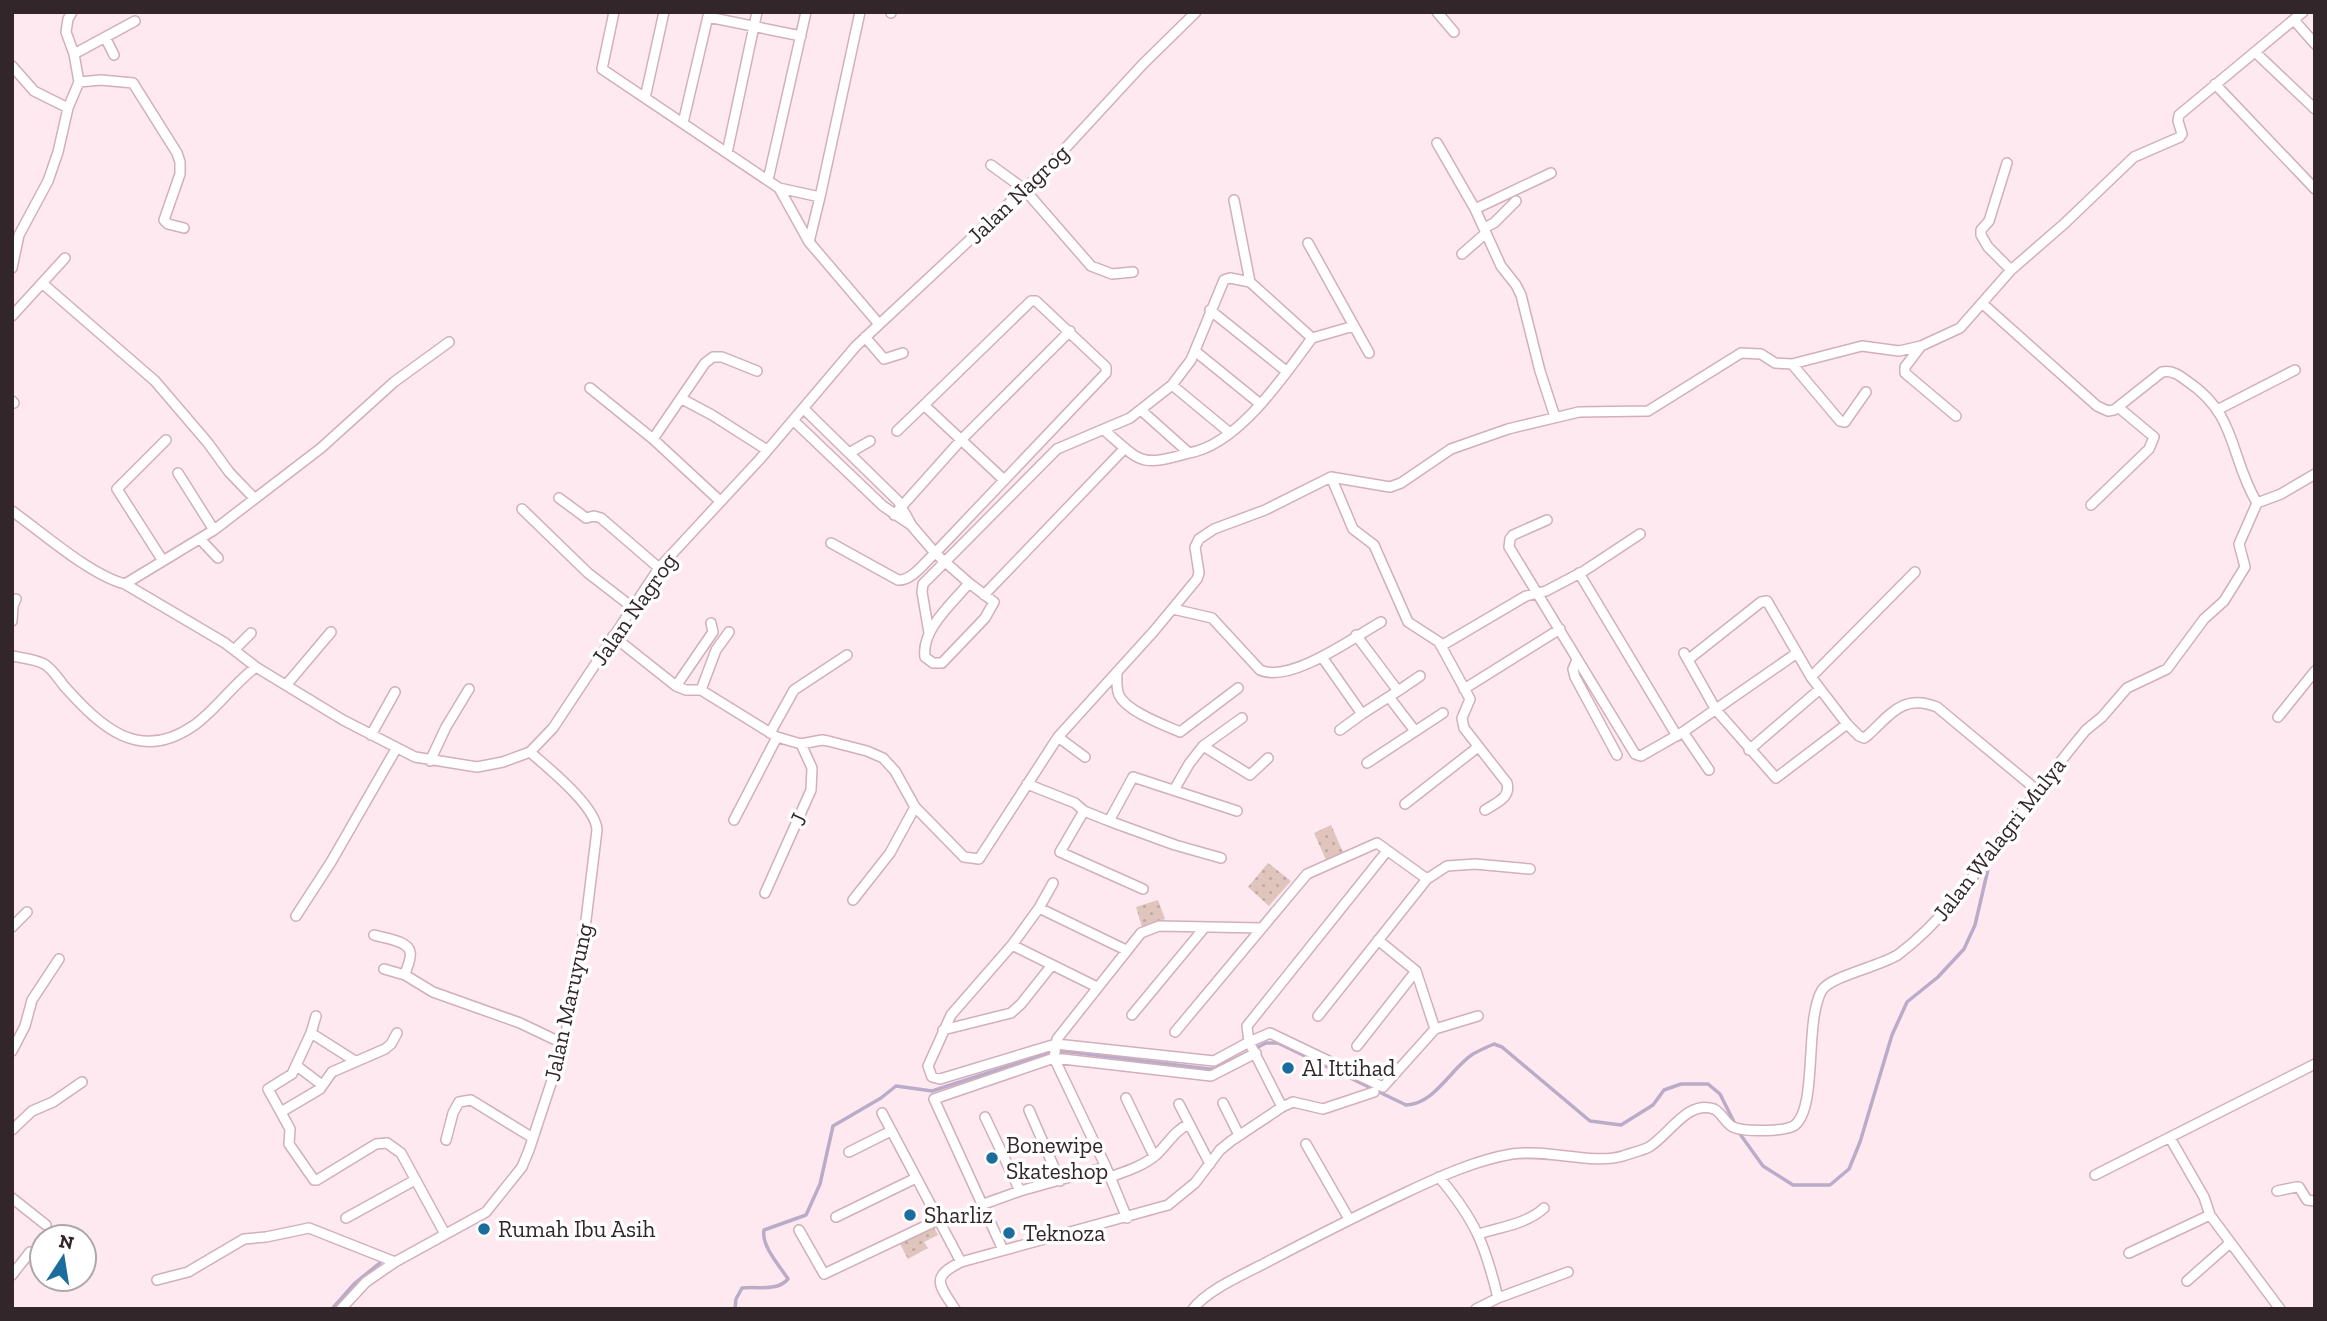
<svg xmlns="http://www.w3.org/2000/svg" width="2327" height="1321" font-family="'Zilla Slab',serif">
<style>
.grass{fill:url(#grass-dots)}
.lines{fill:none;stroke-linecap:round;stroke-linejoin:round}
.stream{stroke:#baacc8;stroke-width:3.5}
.street-casing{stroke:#d1afbc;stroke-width:12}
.street{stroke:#fff;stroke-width:9}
.poi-dot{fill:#1b6d9e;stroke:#fff;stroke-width:2.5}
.labels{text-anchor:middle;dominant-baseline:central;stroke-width:7;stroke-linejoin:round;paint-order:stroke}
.street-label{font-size:23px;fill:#33262b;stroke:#fff}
.poi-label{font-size:23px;fill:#33262b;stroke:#fff;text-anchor:start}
</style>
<defs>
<pattern id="grass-dots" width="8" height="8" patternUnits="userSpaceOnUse" patternTransform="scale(1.75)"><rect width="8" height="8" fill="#e0c5bd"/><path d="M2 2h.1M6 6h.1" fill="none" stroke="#c1a9a3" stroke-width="1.8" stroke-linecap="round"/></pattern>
</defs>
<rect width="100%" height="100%" fill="#ffe9f1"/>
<path class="grass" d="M1331 825 1343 852 1326 860 1314 833Z
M1268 863 1291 881 1269 906 1248 887Z
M1158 900 1165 919 1142 927 1136 907Z
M933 1226 938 1235 924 1242 928 1248 908 1259 900 1244Z"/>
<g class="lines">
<path class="stream" d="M332 1309 355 1283 381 1262
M735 1309 736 1299 742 1288C758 1286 777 1292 788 1279 780 1266 761 1246 764 1230L806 1215 820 1184 833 1126 881 1098 896 1086 932 1091 1049 1053 1062 1051 1209 1069H1214L1266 1043H1278L1406 1105C1435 1104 1451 1068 1473 1054 1480 1050 1487 1047 1494 1044L1502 1047 1590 1121 1621 1125 1653 1105 1664 1090 1681 1084H1708L1720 1094 1740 1134 1763 1166 1793 1185H1830L1849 1169 1860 1142 1892 1035 1907 1002 1938 977 1964 949 1975 925 1989 865"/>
<defs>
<path id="street" d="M614 12 602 69 779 188 809 242 879 324
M1437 12 1454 32
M891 13V12
M708 17 801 36
M2294 20 2315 44
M105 37 114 55
M2256 53 2315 109
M74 54 135 21
M12 66 34 91 68 108
M79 82 101 80 133 83 177 153 180 162V174L164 220 168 224 184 228
M2215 84 2315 189
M645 98 664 12
M683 123 709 12
M1437 143 1475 209 1501 266 1516 285 1521 295 1540 371 1555 417
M727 153 757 12
M2007 163 1989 221 1981 230V235L1988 247 2011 270
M991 165 1024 189 1091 266 1112 274 1133 272
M768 180 806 12
M779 188 820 197 809 242
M820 197 860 12
M1234 200 1250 282
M1475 209 1551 173
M1484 228 1494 223 1516 201
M1308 243 1354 326 1312 338
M1462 254 1486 233
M12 268 19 235 48 181 58 152 68 108 79 82 74 54 66 32 68 19 72 12
M42 283 155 381 208 443 229 472 254 498
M1983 304 2097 406 2108 411 2114 410 2162 372C2172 370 2179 375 2187 381 2238 415 2229 456 2257 503
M1210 310 1286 371
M12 316 65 258
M1354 326 1369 353
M865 337 884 359 903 353
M1921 346 1905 367V373L1956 416
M1195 351 1259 403
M1792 364 1840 421 1845 422 1866 392
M1172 385 1230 433
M590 388 653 439 720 501
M682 399 712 415 767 450
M12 401 14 403
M804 409 898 501 912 526 935 553 969 583 994 602 985 618 942 663H933L925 657C921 629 953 603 969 583
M2219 409 2295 370
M794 421 883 506 911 525
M1104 430C1142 463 1139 467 1189 453
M897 431 924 405
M653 439 705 363 713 357H722L757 371
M849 453 870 441
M178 473 214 530
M1331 477 1353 529 1374 545 1408 622 1439 642 1470 699 1462 718 1464 728 1507 783C1511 798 1496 803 1485 810
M559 498 586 518 594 516 601 518 659 568
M2257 503 2281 494 2315 474
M2091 505 2149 449 2154 437 2118 407
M522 509 588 573 632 607
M12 511C43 533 90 575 125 584L225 643 256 667
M894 515 961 440 1070 331
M1547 520 1513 535 1510 539 1509 547 1635 754 1641 756 1683 732 1797 653
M200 539 218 558
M831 543 898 580C912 581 925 562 935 553L1106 373V367L1036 301H1031L924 405 1004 480
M163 561 117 489 166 440
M1579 573 1677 736
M125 584 214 530 321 448 394 382 449 342
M984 595 1125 448
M1173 609 1212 618 1260 670C1290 684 1354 637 1381 622
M12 621 13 606 16 599
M929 633 922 592 923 584 1057 449 1130 418 1172 385 1191 360 1224 280 1230 278 1250 282 1312 338C1284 376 1238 445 1189 453L1142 411
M613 636 676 686 686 690H701L777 737 801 744 822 740 828 741 867 751 883 758 895 771 915 807 964 857 979 859 1058 737 1154 631 1197 579 1199 573 1195 547 1199 539 1214 529 1265 510 1331 477 1390 487 1401 483 1451 449 1508 429 1579 412 1648 411 1741 353 1761 354 1775 363 1792 364 1862 346 1899 351 1921 346 1960 328 2011 270 2064 224 2134 157 2180 137 2182 134 2178 121 2179 115 2303 12
M1441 646 1526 596 1546 591 1584 571 1640 534
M234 650 251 633
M1684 653 1716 710 1776 778 1847 724
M12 656C22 658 35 659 44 664 52 668 59 680 65 687 101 727 139 763 193 726 215 711 233 684 256 667L343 720 415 757 477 767 503 762 530 752 553 728 659 568 760 459 856 346 1049 166 1143 64 1196 12
M1322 657 1362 714 1398 691 1356 635
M1689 659 1761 602 1767 601 1811 677 1847 724 1859 736 1864 738 1867 736C1890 715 1903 693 1937 707L2038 791
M1577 660 1573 669 1575 677 1617 755
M1117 673C1117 680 1116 688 1119 695 1126 711 1164 725 1180 732L1238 688
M1811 677 1915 572
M287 684 331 632
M676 686 713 632 711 623
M1464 689 1560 629
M701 690 716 650 729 632
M1398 691 1420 676
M1389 697 1415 731
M2278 717 2315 671
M1340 730 1362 714
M1683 732 1709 770
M770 733 794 690 847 655
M371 735 395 692
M1058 737 1085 757
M1203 746 1250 775 1268 758
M1749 750 1820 689
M430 761 446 727 469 689
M1367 763 1443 713
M1027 784 1075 803 1084 811 1109 821 1175 845 1221 858
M1174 790 1189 764 1203 746 1242 718
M1405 804 1478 747
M1084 811 1060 852 1143 889
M734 820 777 737
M1109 821 1133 777 1237 811
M1053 883 1039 908 1012 945 951 1015 928 1066 932 1077 940 1079 1056 1044 1214 1061 1249 1042 1270 1033 1383 1087 1435 1029
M765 893 811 790 812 768 801 744
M853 900 890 853 915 807
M1039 908 1126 950
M296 916 331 862 396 749
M12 927 27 912
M374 935C383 938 408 940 410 952 412 958 406 969 405 975
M1378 940 1416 971 1435 1029
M1012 945 1097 987
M384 969 405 975 433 992 520 1023 564 1044
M1132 1015 1205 927
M316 1016 311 1033 292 1074 268 1089 290 1129 289 1144 314 1180H317L376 1144 387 1143 401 1153 445 1234
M1318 1016 1427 879 1447 866 1475 864 1530 869
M1435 1029 1478 1016
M943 1030 1011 1013 1021 1004 1052 965
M1175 1032 1307 874 1377 843 1427 879
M311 1033 355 1061
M1357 1046 1416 971
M12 1051 25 1026 32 1000 59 959
M1054 1058 1057 1039 1141 933 1159 926 1261 928
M1054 1058 1106 1167 1127 1218
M297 1066 322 1085
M1126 1098 1154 1156
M1223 1103 1239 1135
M1179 1104 1210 1164
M1282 1107 1249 1042 1247 1026 1387 851
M1029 1110 1060 1181
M281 1112 320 1089 332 1072 385 1049 391 1044 397 1033
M882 1113 961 1262
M985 1117 1020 1191
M12 1130 32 1111 53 1102 82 1082
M2170 1138 2204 1197 2210 1215 2280 1309
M446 1140 453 1113 459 1102 471 1100 533 1138
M1306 1144 1349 1219
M849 1152 891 1131
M2095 1175 2315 1064
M1110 1177C1127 1171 1143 1166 1156 1155 1168 1144 1174 1131 1189 1124
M1439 1177C1475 1220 1485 1244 1498 1298L1568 1272
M2277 1191 2296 1187H2299L2307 1200 2315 1201
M12 1198 46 1225
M981 1205 1020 1191 1106 1167
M836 1217 916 1178
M346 1218 415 1180
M799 1230 824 1274 938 1220
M1479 1234C1500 1227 1527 1224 1544 1208
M1003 1250 934 1099 1054 1058 1211 1076 1256 1053
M2129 1253 2210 1215
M12 1275 30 1252
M157 1280 188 1272 244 1239 266 1237 309 1228 395 1262
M2187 1281 2230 1243
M341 1309 366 1282 395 1262 486 1212 522 1167 529 1150 564 1044 586 920 597 830C596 806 547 767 530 752
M955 1309C939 1285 930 1277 961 1262L1168 1205 1195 1183 1220 1150 1231 1141 1282 1107 1293 1102 1323 1109 1374 1092
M1193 1309C1208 1289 1247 1273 1269 1261 1315 1237 1360 1214 1407 1192 1441 1176 1476 1160 1512 1154 1549 1149 1593 1165 1623 1156 1631 1153 1641 1151 1649 1147 1670 1134 1687 1100 1714 1109 1722 1113 1726 1124 1733 1127 1744 1132 1786 1132 1795 1125 1818 1106 1804 1021 1822 990 1831 976 1882 966 1899 954 1940 923 1971 880 2001 839 2029 802 2057 765 2086 730L2102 717 2127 688 2167 669 2204 619 2224 601 2245 567 2239 544 2257 503
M1476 1309 1498 1298"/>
</defs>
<use href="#street" class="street-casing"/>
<use href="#street" class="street"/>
</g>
<g class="poi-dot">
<circle cx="1288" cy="1068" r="7"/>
<circle cx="992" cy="1158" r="7"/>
<circle cx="910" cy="1215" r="7"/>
<circle cx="484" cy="1229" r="7"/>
<circle cx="1009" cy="1233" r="7"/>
</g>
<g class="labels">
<g class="street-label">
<text transform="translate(1018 194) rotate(-44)">Jalan Nagrog</text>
<text transform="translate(634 609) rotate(-55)">Jalan Nagrog</text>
<text transform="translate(798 819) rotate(-66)">J</text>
<text transform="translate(1999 839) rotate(-52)">Jalan Walagri Mulya</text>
<text transform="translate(568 1002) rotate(-78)">Jalan Maruyung</text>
</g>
<g class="poi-label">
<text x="1302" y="1068">Al Ittihad</text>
<text x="1006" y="1145">Bonewipe<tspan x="1006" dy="26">Skateshop</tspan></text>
<text x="924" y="1215">Sharliz</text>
<text x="498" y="1229">Rumah Ibu Asih</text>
<text x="1023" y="1233">Teknoza</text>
</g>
</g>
<rect width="2327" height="1321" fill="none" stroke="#33262b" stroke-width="28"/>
<g transform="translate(63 1258) rotate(12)"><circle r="33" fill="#ffffff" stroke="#ada8aa" stroke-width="2"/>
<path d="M0-5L12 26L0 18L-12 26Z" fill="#1b6d9e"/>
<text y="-10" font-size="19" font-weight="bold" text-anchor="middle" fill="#33262b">N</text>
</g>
</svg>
